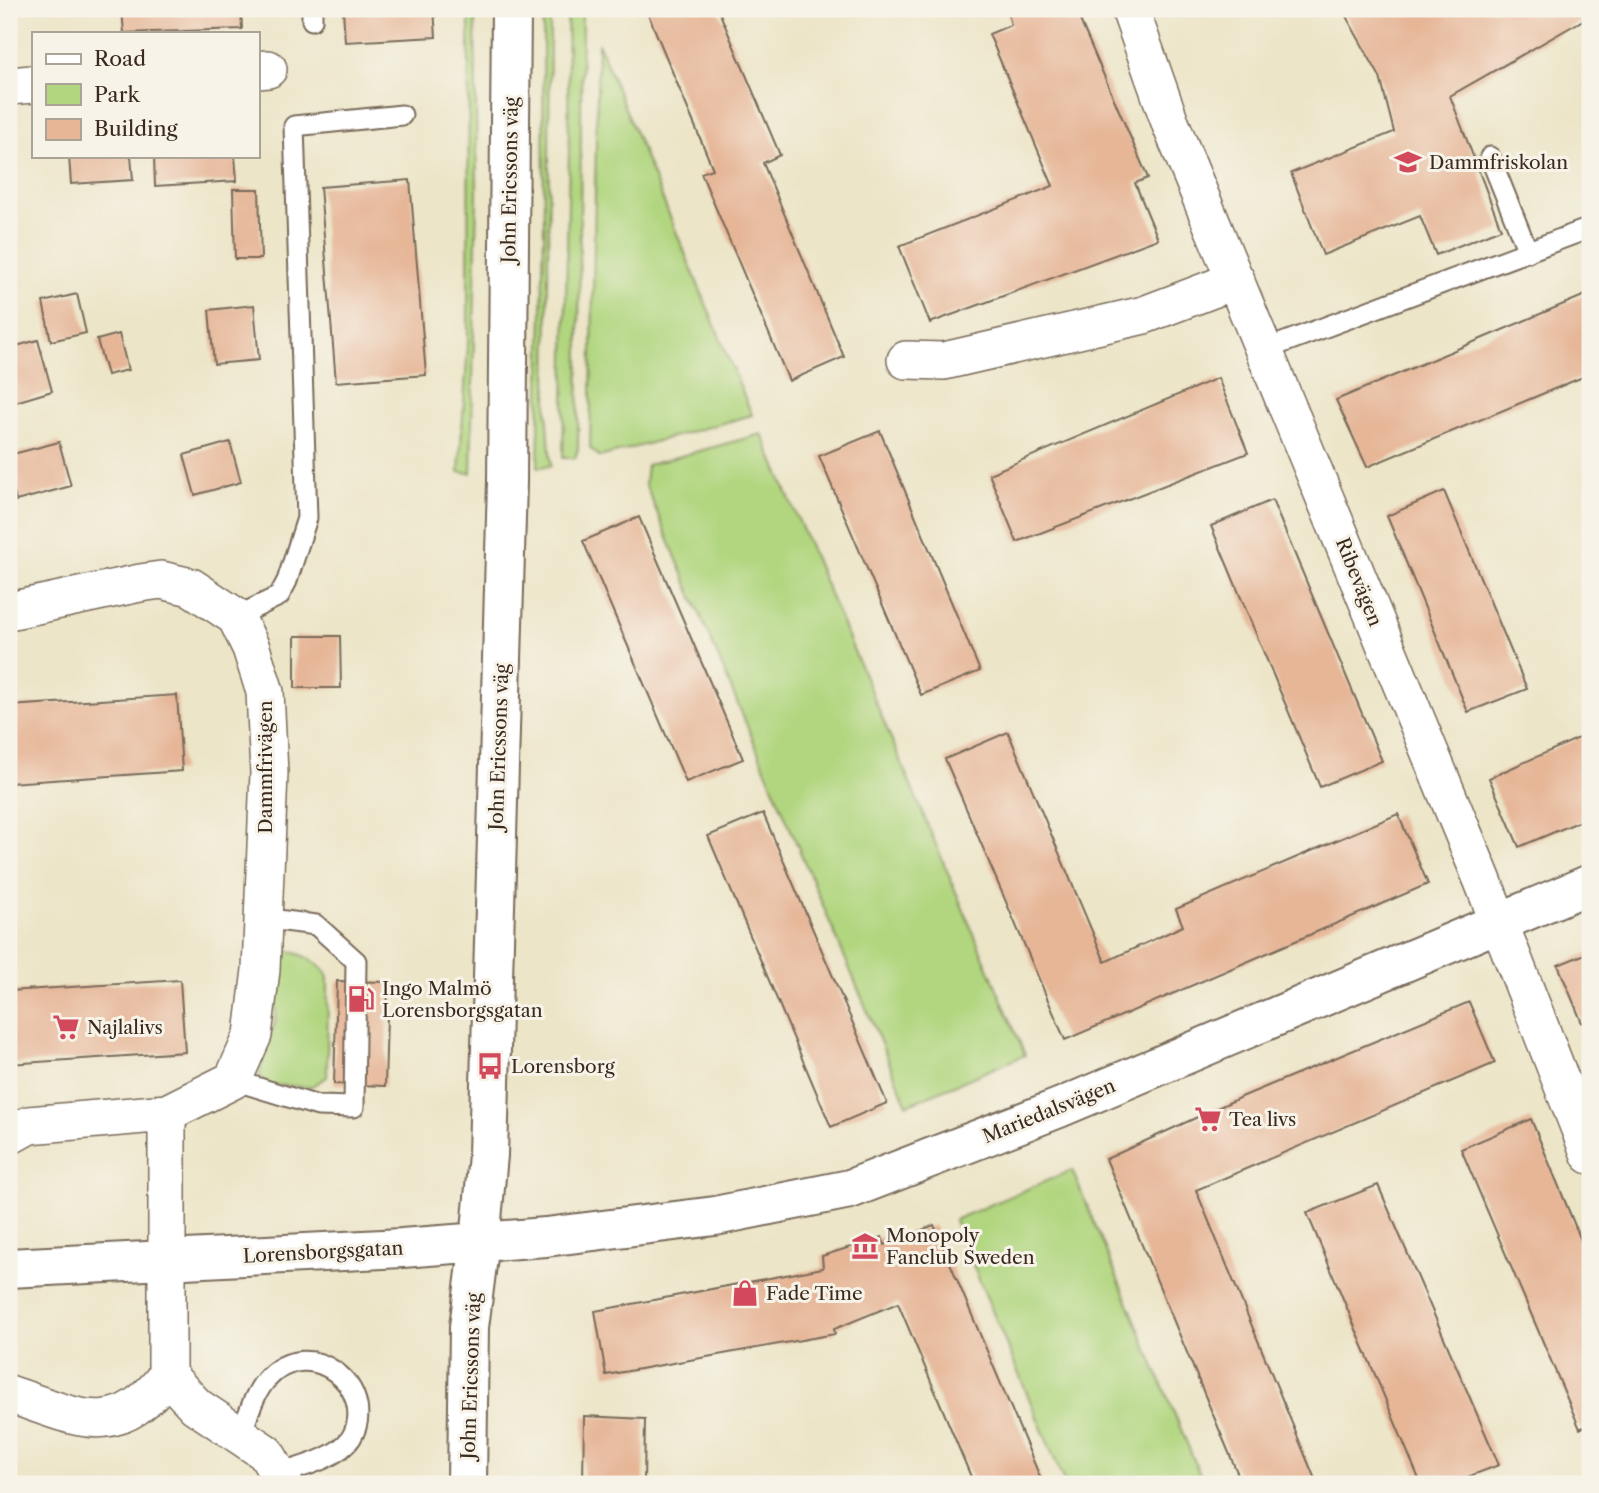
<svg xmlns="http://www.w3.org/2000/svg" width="1599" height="1493" font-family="'Libre Caslon Text',serif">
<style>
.green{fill:#b1d67f;stroke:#76804e;stroke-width:2}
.building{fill:#e6b697}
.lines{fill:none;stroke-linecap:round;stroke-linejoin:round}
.service-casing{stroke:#796b5a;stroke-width:23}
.minor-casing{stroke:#796b5a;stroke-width:40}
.tertiary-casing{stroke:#796b5a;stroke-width:42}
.secondary-casing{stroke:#796b5a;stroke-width:42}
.service{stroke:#fff;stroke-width:19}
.minor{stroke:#fff;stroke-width:37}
.tertiary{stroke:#fff;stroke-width:38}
.secondary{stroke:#fff;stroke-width:38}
.labels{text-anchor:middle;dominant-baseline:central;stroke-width:6;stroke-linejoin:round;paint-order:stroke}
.poi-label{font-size:19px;fill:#3b2a1e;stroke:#f7f3e8;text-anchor:start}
.street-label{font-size:19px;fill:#3b2a1e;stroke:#f7f3e8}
</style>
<rect width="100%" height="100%" fill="#f7f3e8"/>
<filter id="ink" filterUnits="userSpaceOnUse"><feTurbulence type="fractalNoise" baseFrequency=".0143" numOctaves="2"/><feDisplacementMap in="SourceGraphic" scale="14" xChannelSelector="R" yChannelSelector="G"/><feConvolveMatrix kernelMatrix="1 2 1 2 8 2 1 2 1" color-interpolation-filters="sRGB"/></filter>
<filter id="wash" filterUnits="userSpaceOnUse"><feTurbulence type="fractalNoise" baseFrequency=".00686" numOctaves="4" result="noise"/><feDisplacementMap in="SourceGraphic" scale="28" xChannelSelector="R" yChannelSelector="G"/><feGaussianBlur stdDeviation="1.57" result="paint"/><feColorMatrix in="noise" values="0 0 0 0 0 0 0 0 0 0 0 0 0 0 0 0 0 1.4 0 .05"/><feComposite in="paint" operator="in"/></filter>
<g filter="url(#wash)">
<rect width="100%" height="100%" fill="#ece5c8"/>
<path class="green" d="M469 9H475L477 194 471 473 459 472 468 345Z
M543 9H549L550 24 547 409 551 466 538 467 544 236Z
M567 9H582L578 449 575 458H563L569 149Z
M598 43 752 415 600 457 590 448Z
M762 434 1025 1055 907 1105 645 484 647 465Z
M281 951C295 949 325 964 328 978L327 1077 310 1087 269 1085 260 1078 261 1058 275 1023 278 954Z
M1072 1170 1204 1484H1065L954 1220Z"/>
<g id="blocks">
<path class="building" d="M9 9H13L14 36H9Z
M122 9H241L242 29 124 33Z
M343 9H434L436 37 345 42Z
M646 9H718L780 155 763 163 844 357 789 381 701 173 713 169Z
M1007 9H1092L1093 15 1080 20 1148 178 1135 183 1158 239 930 323 899 246 1053 186 989 34 1011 25Z
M1342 9H1590V16L1450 96 1501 229 1436 255 1420 216 1323 255 1291 173 1394 132 1380 77Z
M69 156H131L133 180 71 184Z
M154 156H235L237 181 155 186Z
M410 180 426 375 336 382 320 187Z
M233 189H259L261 259H235Z
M1590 293V374L1367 467 1336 400Z
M77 294 86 333 51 341 43 302Z
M254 305 259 360 214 364 209 310Z
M119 334 128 370 107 375 97 340Z
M38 340 52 391 9 404V348Z
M1218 378 1248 453 1017 542 989 474Z
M880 431 980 671 921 695 819 456Z
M59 442 71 486 16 501 9 472V455Z
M230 442 241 482 195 495 184 455Z
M1444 491 1527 689 1468 712 1387 516Z
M1272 500 1382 761 1320 787 1211 526Z
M639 517 743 759 686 782 583 541Z
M295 636H340L341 688H295Z
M177 695 182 771 9 783V706Z
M1008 732 1105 962 1183 926 1176 909 1398 814 1428 884 1065 1040 945 759Z
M1590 733V817L1519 847 1489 778Z
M763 813 887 1103 831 1127 708 836Z
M1590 952V1020L1582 1023 1558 965Z
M180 980 185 1052 9 1064V991Z
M337 981 388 982 385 1086 334 1084Z
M1469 1002 1495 1063 1196 1190 1317 1484H1242L1106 1159 1239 1098Z
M1531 1119 1590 1262V1424L1580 1429 1461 1149Z
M1378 1185 1499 1465 1449 1484H1421L1307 1213Z
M934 1225 1043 1484H974L898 1303 834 1329 835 1334 606 1375 595 1311 823 1268 822 1256 882 1237 885 1245Z
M584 1416 645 1419 644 1484H583Z"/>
</g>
</g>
<g filter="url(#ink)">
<use href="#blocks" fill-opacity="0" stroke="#796b5a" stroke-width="2"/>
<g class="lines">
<defs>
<path id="service" d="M312 9V20
M1490 157 1528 252
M1264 350 1590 228
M236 617 279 596 287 581 307 518 294 126 402 115
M233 1080 318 1106 354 1107 356 961 316 925 262 918
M241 1434C248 1417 253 1395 266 1380 310 1330 380 1390 351 1438 338 1458 301 1467 279 1474"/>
<path id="minor" d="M1130 9 1171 125 1482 879 1590 1155
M257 70 268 69
M9 86 33 84
M906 360 944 361 1144 315 1236 280
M9 611 140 583 161 580 191 587 236 617 251 648 265 692 269 773 261 970 253 1035 233 1080 167 1113 29 1125 9 1136
M167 1113V1375L196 1406 266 1453 284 1484
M9 1394C78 1417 116 1443 167 1375"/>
<path id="tertiary" d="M480 1241 488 1155 507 482 511 9"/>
<path id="secondary" d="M9 1268 402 1248 546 1237 715 1216 850 1189 1059 1108 1590 884
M467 1484 469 1327 480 1241"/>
</defs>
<use href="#service" class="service-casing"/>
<use href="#minor" class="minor-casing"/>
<use href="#tertiary" class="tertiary-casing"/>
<use href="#secondary" class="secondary-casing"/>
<use href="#service" class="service"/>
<use href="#minor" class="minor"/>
<use href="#tertiary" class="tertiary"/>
<use href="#secondary" class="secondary"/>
</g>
</g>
<defs>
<symbol id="school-bare" viewBox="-9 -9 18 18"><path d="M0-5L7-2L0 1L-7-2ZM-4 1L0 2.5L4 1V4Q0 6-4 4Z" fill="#d1495b" stroke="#f7f3e8" stroke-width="2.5" paint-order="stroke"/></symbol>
<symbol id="fuel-bare" viewBox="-9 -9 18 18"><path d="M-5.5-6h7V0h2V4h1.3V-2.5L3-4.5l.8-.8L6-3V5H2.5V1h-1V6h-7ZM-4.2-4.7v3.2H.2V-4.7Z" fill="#d1495b" stroke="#f7f3e8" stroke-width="2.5" paint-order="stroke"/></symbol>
<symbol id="supermarket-bare" viewBox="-9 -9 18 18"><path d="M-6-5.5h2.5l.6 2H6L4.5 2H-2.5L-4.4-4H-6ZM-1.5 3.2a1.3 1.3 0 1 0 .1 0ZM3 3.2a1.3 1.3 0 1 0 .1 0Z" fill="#d1495b" stroke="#f7f3e8" stroke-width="2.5" paint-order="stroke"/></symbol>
<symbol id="bus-bare" viewBox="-9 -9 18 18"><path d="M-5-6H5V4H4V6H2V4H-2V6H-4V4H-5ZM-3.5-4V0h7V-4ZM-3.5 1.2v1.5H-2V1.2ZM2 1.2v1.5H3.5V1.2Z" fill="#d1495b" stroke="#f7f3e8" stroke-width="2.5" paint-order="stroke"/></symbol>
<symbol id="museum-bare" viewBox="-9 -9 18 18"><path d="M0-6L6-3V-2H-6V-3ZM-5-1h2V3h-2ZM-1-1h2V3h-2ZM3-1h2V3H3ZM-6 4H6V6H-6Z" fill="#d1495b" stroke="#f7f3e8" stroke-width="2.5" paint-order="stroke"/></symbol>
<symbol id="shop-bare" viewBox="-9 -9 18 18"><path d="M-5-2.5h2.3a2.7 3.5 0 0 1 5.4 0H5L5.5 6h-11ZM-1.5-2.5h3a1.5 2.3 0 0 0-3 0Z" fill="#d1495b" stroke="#f7f3e8" stroke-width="2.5" paint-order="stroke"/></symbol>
</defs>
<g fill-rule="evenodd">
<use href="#school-bare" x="1389" y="143" width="38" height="38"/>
<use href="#fuel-bare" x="342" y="980" width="38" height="38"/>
<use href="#supermarket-bare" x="47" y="1008" width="38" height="38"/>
<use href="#bus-bare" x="471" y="1047" width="38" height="38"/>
<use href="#supermarket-bare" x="1189" y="1100" width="38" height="38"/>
<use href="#museum-bare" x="846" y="1227" width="38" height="38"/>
<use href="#shop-bare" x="726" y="1274" width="38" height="38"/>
</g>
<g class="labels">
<g class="poi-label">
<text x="1429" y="162">Dammfriskolan</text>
<text x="382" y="988">Ingo Malmö<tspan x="382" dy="22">Lorensborgsgatan</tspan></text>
<text x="87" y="1027">Najlalivs</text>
<text x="511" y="1066">Lorensborg</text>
<text x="1229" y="1119">Tea livs</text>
<text x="886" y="1235">Monopoly<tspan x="886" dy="22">Fanclub Sweden</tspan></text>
<text x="766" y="1293">Fade Time</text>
</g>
<g class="street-label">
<text transform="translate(510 180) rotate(-89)">John Ericssons väg</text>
<text transform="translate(1359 582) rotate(68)">Ribevägen</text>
<text transform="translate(499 747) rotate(-88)">John Ericssons väg</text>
<text transform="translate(265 767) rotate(-90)">Dammfrivägen</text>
<text transform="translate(1049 1111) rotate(-22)">Mariedalsvägen</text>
<text transform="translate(323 1252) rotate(-3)">Lorensborgsgatan</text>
<text transform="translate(471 1376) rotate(-88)">John Ericssons väg</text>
</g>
</g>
<rect width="1599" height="1493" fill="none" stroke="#f7f3e8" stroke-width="35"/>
<rect x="32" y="32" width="228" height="126" fill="#f7f3e8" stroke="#aca397" stroke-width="2"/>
<rect x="46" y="54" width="35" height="10" fill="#ffffff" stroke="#aca397" stroke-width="2"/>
<text x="94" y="66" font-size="21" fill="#3b2a1e">Road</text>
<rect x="46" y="84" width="35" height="21" fill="#b1d67f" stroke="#aca397" stroke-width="2"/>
<text x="94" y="102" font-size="21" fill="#3b2a1e">Park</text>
<rect x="46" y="119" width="35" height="21" fill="#e6b697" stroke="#aca397" stroke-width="2"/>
<text x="94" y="136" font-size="21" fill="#3b2a1e">Building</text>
</svg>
